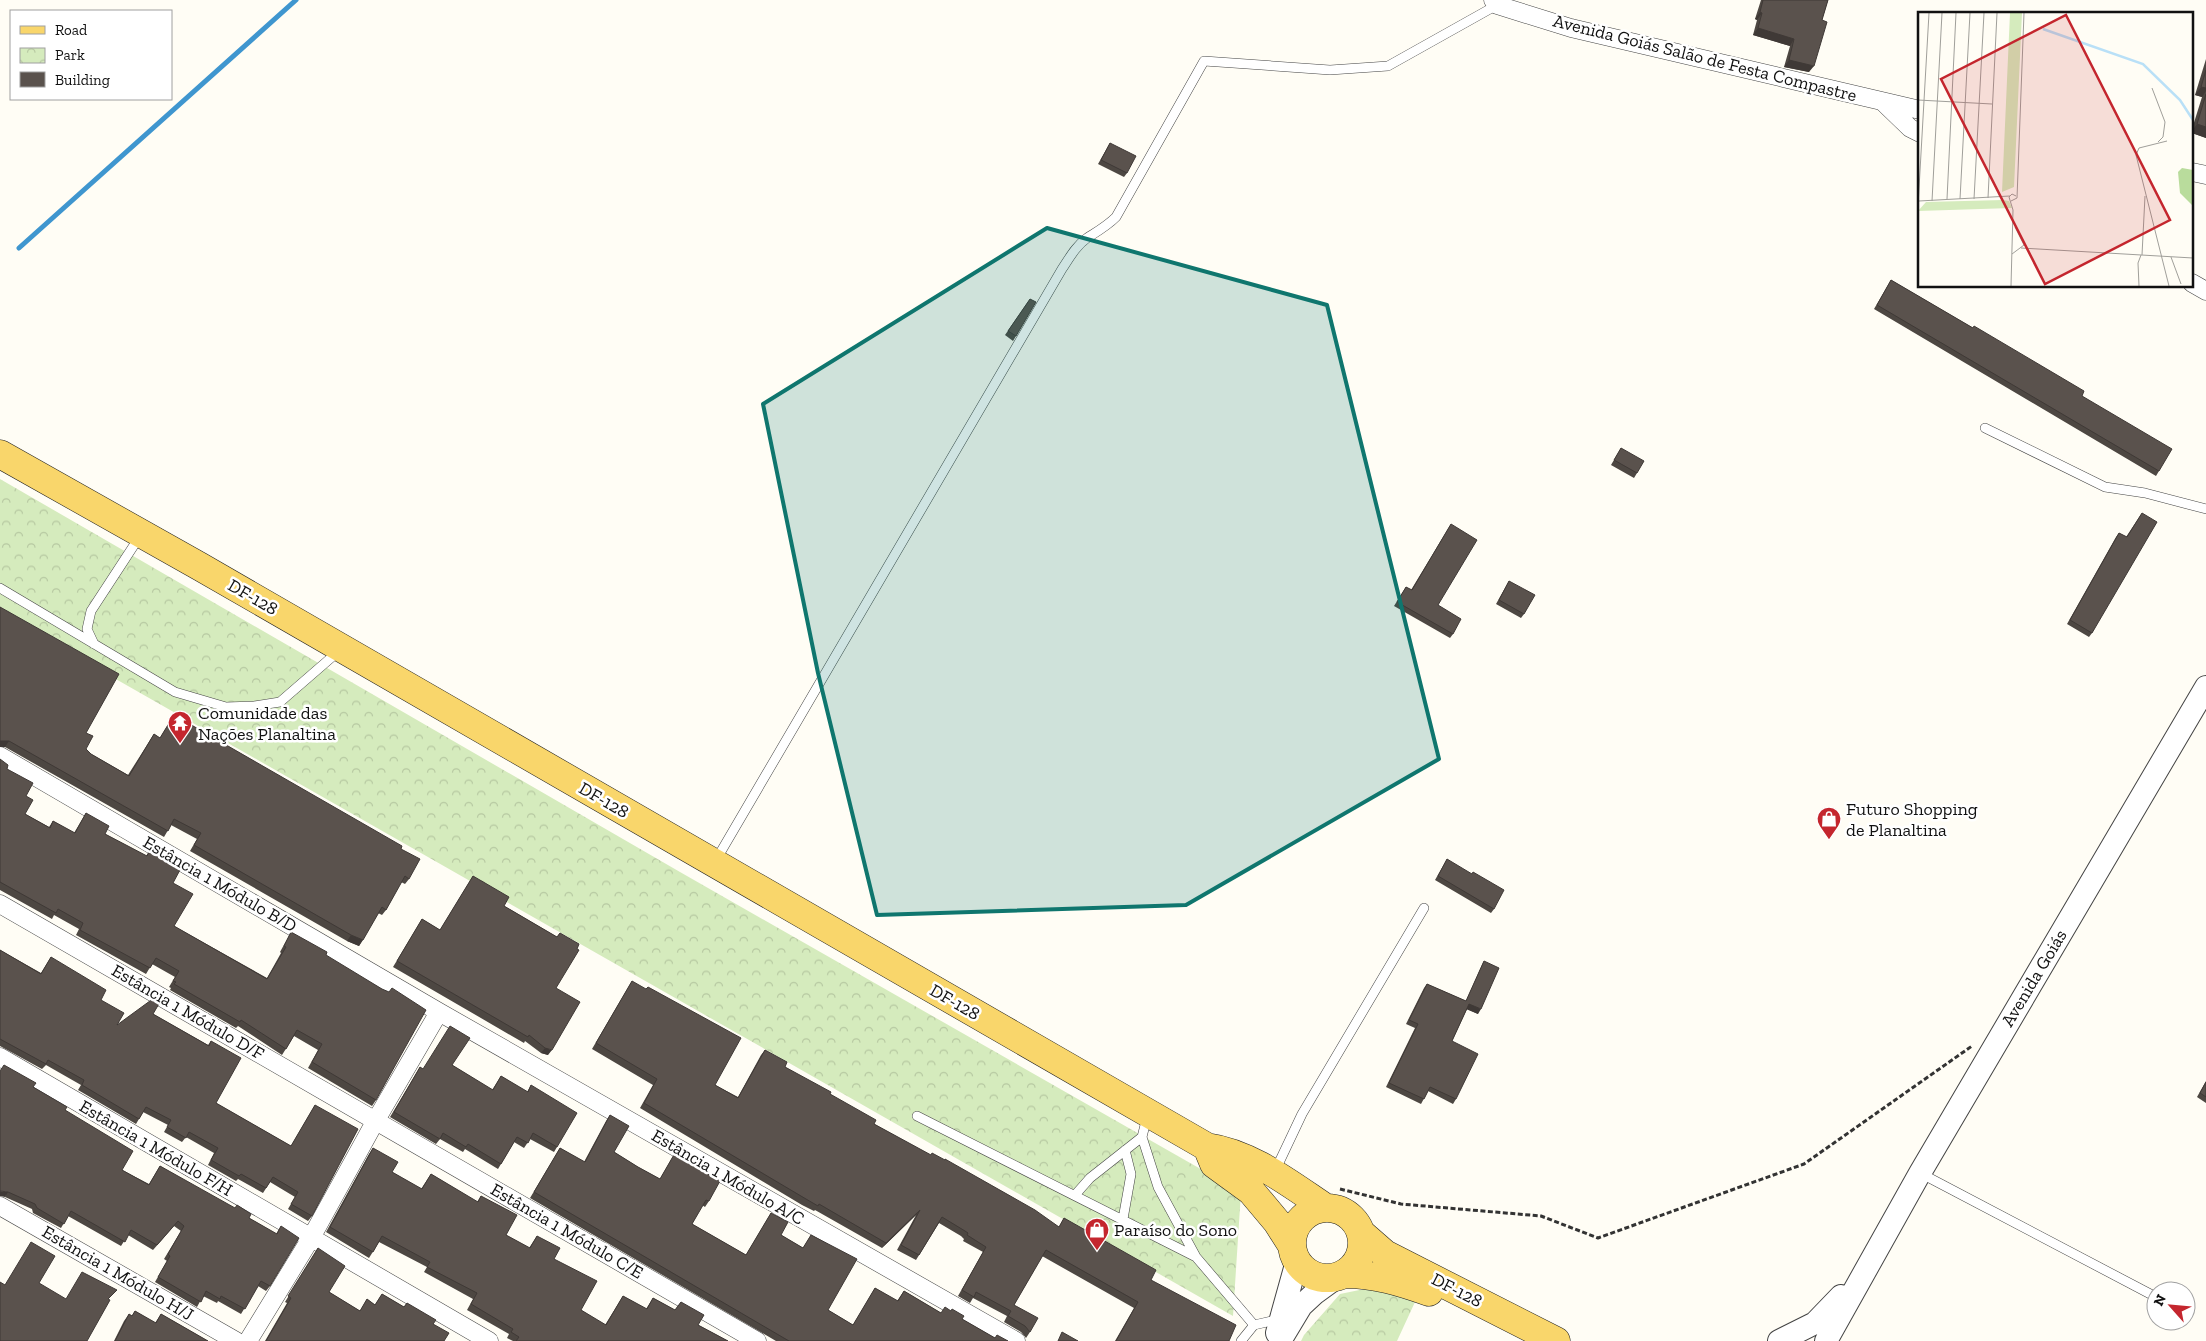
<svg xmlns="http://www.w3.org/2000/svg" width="2206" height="1341" font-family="'Zilla Slab',serif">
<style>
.park{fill:url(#park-crowns)}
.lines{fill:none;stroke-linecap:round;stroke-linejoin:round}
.stream{stroke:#3f96cf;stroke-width:5}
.service-casing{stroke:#444;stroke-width:10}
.minor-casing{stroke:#444;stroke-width:19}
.tertiary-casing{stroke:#444;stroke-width:24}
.primary-casing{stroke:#222;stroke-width:29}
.path{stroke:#333;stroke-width:3;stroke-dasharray:5 2.5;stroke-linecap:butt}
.service{stroke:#fff;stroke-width:9}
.minor{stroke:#fff;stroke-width:18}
.tertiary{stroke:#fff;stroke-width:22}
.primary{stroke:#f9d66b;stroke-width:28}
.wall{fill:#4d4742}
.shaded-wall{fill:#3f3936}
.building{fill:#5a524d;stroke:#3f3936}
.marked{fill:#0f766e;fill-opacity:0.2;stroke:#0f766e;stroke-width:4;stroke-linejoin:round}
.labels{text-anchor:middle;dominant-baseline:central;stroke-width:5;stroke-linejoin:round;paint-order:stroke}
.street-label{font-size:18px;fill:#111;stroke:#fff}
.poi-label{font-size:18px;fill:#111;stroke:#fff;text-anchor:start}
.inset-river{fill:none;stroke:#b9e0f7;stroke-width:2.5}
.inset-road{fill:none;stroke:#a09f9a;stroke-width:1}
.view{fill:#c4262e;fill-opacity:0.15;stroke:#c4262e;stroke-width:2.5}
.inset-edge{fill:none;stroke:#111;stroke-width:2.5}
</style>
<defs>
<pattern id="park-crowns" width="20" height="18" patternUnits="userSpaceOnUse" patternTransform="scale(1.25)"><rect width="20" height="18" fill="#d5ebbd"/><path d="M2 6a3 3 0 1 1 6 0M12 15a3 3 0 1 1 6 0" fill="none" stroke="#b6c8a1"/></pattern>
</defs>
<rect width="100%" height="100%" fill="#fffdf5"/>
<path class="park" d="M0 479 680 872 1241 1192 1233 1316 0 613Z
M1374 1287 1415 1302 1397 1341H1301L1304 1335 1340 1294Z"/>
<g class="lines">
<path class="stream" d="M19 248 296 0"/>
<defs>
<path id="service" d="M1985 428 2105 487 2145 493 2206 509
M0 588 175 692 226 707 254 706 280 702 340 650
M94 644 87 629 91 611 140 536
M716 860 1062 269C1070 257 1076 246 1087 238 1098 231 1107 226 1116 217L1204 61 1330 70 1388 66 1497 5
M917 1116 1196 1257
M1147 1117 1142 1137 1158 1187 1196 1257 1254 1325
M1275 1171 1302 1114 1424 908
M1920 1173 2156 1297
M1075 1195 1090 1178 1142 1137
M1123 1219 1131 1174 1125 1150
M1241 1341 1254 1325 1280 1319"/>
<path id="minor" d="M1493 0 1497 5 1571 28 1920 110
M1883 102 1910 128 1920 133
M2192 172 2206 175
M2192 283 2206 291
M0 756 439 1012 1016 1341
M0 904 757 1341
M0 1057 489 1341
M0 1206 236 1341
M248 1341 311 1238 376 1120 439 1012"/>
<path id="tertiary" d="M1277 1333 1297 1261
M1280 1341 1301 1306 1315 1293 1337 1277
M1779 1341 1815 1323 1841 1296
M1826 1341 1920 1173 2206 687"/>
<path id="primary" d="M0 454 199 566 1207 1147C1251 1153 1290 1184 1326 1208
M1207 1147 1214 1164 1251 1191 1277 1222 1291 1244
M1292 1243a35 35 0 1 1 70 0a35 35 0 1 1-70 0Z
M1361 1233 1385 1254 1556 1341
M1345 1274C1375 1274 1400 1282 1429 1292"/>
</defs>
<use href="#service" class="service-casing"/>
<use href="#minor" class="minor-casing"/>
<use href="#tertiary" class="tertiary-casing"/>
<use href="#primary" class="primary-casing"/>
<path class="path" d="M1340 1189 1401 1204 1541 1216 1598 1238 1804 1164 1972 1046"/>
<use href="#service" class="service"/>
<use href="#minor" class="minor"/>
<use href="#tertiary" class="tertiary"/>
<use href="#primary" class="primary"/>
</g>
<path class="wall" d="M1761 0H1828L1822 20 1809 72 1784 67 1790 46 1753 35 1757 20 1755 19Z
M2206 59V138L2192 133V129L2202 97 2195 95Z
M1110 143 1127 173 1124 177 1098 164Z
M1891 280 1973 328 2082 396 2159 471 2156 476 1874 309Z
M1030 299 1016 336 1013 341 1005 335Z
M1621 448 1637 473 1634 478 1611 465Z
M2142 513 2092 633 2089 637 2067 624 2116 537 2119 533 2126 537Z
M1451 524 1438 605 1453 634 1450 638 1394 606 1406 587 1411 590Z
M1509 581 1524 614 1521 618 1496 604Z
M0 607 86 733V749L91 754 128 775 154 734 160 738 174 715 401 849 409 879 405 884 401 882 386 910 382 915 378 913 359 946 347 941 190 851 197 839 171 825 164 837 5 747H0Z
M0 759 26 796 25 814 49 827 53 821 74 833 86 813 105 834 146 856 150 850 173 883 174 926 267 978 281 953 280 952 291 932 326 955 376 1100 372 1106 308 1068 318 1050 294 1036 282 1055 238 1026 236 1028 170 990 171 988 169 987 175 977 152 964 146 974 76 935 79 929 54 915 52 919 0 890Z
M1447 859 1494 909 1491 913 1435 880Z
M473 876 504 906 557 937 560 933 556 988 548 1055 541 1053 525 1041 524 1043 393 967 422 919 440 930Z
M0 950 41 973 51 957 101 1000 117 1025 153 1014 208 1045 211 1041 216 1103 291 1146 315 1105 312 1216 308 1221 288 1209 295 1197 270 1182 263 1193 238 1179 236 1181 208 1165 214 1153 186 1137 182 1142 164 1132 168 1125 143 1112 136 1124 78 1090 81 1085 46 1065 42 1069 0 1046Z
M1484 961 1478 1014 1467 1009 1452 1041 1456 1099 1453 1104 1428 1091 1421 1104 1386 1087 1415 1028 1406 1024 1424 988 1427 984 1466 1001 1482 965Z
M632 981 715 1085 738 1097 761 1055 765 1050 785 1067 830 1094 874 1124 1059 1227 1064 1218 1151 1280 1229 1341H1115L1134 1308 1042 1256 1014 1305 1030 1332 1026 1338 1021 1332 1004 1322 1007 1316 973 1298 970 1303 958 1296 983 1252 963 1241 964 1239 961 1236 939 1223 916 1260 897 1250 916 1215 882 1248 815 1210 814 1211 802 1205 640 1108 653 1085 592 1049Z
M452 1065 492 1090 501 1076 527 1092 531 1085 557 1147 554 1152 530 1139 524 1148 514 1142 498 1169 465 1149 463 1152 440 1139 436 1144 390 1117 420 1067 423 1069Z
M2206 1081V1103L2197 1097Z
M33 1087 65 1110 122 1170 149 1184 160 1166 276 1234 281 1226 270 1286 266 1291 258 1286 241 1314 218 1301 217 1303 203 1296 197 1307 155 1282 167 1261 164 1259 181 1231 174 1226 153 1250 128 1235 121 1246 68 1216 61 1228 33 1213 32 1209 5 1197Z
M610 1115 614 1152 638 1167 660 1179 675 1153 688 1163 709 1201 705 1207 702 1205 692 1224 746 1255 771 1213 781 1235 803 1248 811 1235 828 1310 853 1325 875 1288 897 1301 904 1291 941 1313 962 1319 995 1338 1008 1341H776L530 1198 560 1148 584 1162 606 1121Z
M373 1148 392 1172 421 1189 431 1174 477 1202 481 1196 506 1235 529 1248 537 1236 554 1259 581 1310 605 1325 623 1296 646 1309 653 1298 675 1310 681 1302 698 1325 728 1341H513L507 1338 509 1334 467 1310 473 1299 424 1272 427 1267 379 1242 369 1258 326 1232 369 1154Z
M318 1248 329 1292 360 1311 367 1299 375 1305 382 1294 404 1307 407 1303 433 1324 444 1341H265L287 1303 285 1302Z
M135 1311 155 1323 161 1314 208 1341H114L124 1321 129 1314 132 1316Z"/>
<path class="shaded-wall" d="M1760 12 1762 13 1757 20 1755 19Z
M1758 28 1794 39 1790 46 1753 35Z
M1789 60 1814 66 1809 72 1784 67Z
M2201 87 2206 88V91L2202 97 2195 95Z
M2197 124 2206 127V138L2192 133V131Z
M0 741H9L5 747H0Z
M351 935 363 940 359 946 347 941Z
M1469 1004 1481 1009 1478 1014 1466 1009Z
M545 1048 552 1050 548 1055 541 1053Z
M0 1191 8 1192 5 1197 0 1196Z
M920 1210 916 1215 882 1248 886 1243Z"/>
<path class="building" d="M1763 0H1828L1822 20 1827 22 1814 66 1789 60 1794 39 1758 28 1762 13 1760 12Z
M2206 70V88L2201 87Z
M2206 94V127L2197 124Z
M1110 143 1136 156 1127 173 1101 160Z
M1891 280 1973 328 1974 326 2084 391 2082 396 2172 449 2159 471 1877 305Z
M1030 299 1036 302 1016 336 1008 331Z
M1621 448 1644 461 1637 473 1614 460Z
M2142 513 2157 522 2092 633 2070 620 2119 533 2127 537Z
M1451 524 1477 540 1438 605 1461 619 1453 634 1397 602 1406 587 1412 590Z
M1509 581 1535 595 1524 614 1499 600Z
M0 607 119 674 86 733 93 736 86 749 91 754 129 776 154 734 160 738 174 715 402 846 401 849 420 859 409 879 405 876 386 910 382 907 363 940 351 935 194 845 201 833 174 819 168 831 9 741H0Z
M0 759 8 765 7 769 33 783 26 796 33 800 25 814 50 828 53 821 75 833 86 813 109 826 105 834 147 856 150 850 181 868 173 883 193 894 174 926 267 979 286 947 284 946 291 932 327 952 326 955 382 989 389 992 392 988 426 1010 376 1100 312 1062 322 1044 297 1030 286 1049 241 1020 240 1022 174 984 176 982 173 981 179 971 156 958 150 968 80 930 83 923 58 909 56 913 0 882Z
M1447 859 1472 874 1473 872 1504 890 1494 909 1438 876Z
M473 876 509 897 504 906 557 937 560 933 579 944 577 949 579 950 556 988 580 1002 552 1050 545 1048 529 1035 528 1037 397 961 422 919 440 930Z
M0 950 41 974 51 957 106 990 101 1000 124 1013 117 1025 154 998 160 1002 153 1014 209 1046 211 1041 241 1058 216 1103 291 1146 315 1105 358 1129 312 1216 291 1204 298 1192 273 1177 266 1188 241 1174 239 1176 211 1160 218 1148 189 1132 186 1138 167 1127 171 1120 146 1107 139 1119 82 1085 84 1080 48 1060 46 1064 0 1039Z
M1484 961 1499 968 1481 1009 1469 1004 1452 1041 1478 1054 1456 1099 1430 1087 1424 1099 1389 1083 1418 1024 1409 1020 1427 984 1466 1001Z
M632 981 646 989 648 987 741 1038 715 1085 738 1098 765 1050 787 1062 785 1067 831 1092 830 1094 876 1120 874 1124 931 1155 932 1153 945 1160V1159L1035 1210 1059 1227 1064 1218 1156 1270 1151 1280 1236 1325 1229 1341H1116L1138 1302 1046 1250 1014 1305 1038 1318 1030 1332 1025 1326 1008 1316 1011 1311 976 1292 974 1297 962 1290 986 1247 967 1235 968 1233 965 1231 942 1217 919 1255 901 1245 920 1210 886 1243 819 1204 818 1206 806 1199 644 1103 657 1079 596 1043Z
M450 1026 470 1038 452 1065 493 1090 501 1076 528 1092 531 1085 577 1113 557 1147 533 1133 528 1143 517 1137 501 1164 468 1144 466 1147 443 1133 440 1139 394 1112 420 1067 423 1069Z
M4 1065 36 1083 33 1087 67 1107 65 1110 133 1151 122 1170 149 1185 160 1166 235 1208 237 1205 251 1214 249 1218 277 1234 281 1226 299 1238 270 1286 261 1281 245 1309 221 1296 220 1299 206 1291 201 1302 158 1277 170 1256 168 1254 184 1226 178 1221 157 1245 131 1230 125 1242 71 1211 64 1224 37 1208 35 1204 8 1192 0 1191V1071Z
M2206 1082V1097L2200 1093Z
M610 1115 629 1126 614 1152 638 1167 660 1179 675 1153 689 1161 688 1163 720 1181 709 1201 706 1200 692 1224 746 1255 771 1213 788 1222 781 1235 803 1248 811 1235 857 1259 828 1310 853 1325 875 1288 898 1301 904 1291 941 1313 945 1307 951 1311 952 1309 964 1316 962 1319 995 1338 997 1335 1008 1341H789L534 1192 560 1148 585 1162Z
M373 1148 398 1162 392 1172 422 1189 431 1174 478 1202 481 1196 517 1215 506 1235 530 1248 537 1236 560 1248 554 1259 597 1281 581 1310 606 1325 623 1296 647 1309 653 1298 675 1310 681 1302 704 1315 698 1325 728 1341H516L519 1337 511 1332 513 1329 471 1304 477 1293 427 1267 430 1262 382 1236 373 1252 330 1227Z
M31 1242 55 1256 39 1283 66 1299 82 1272 117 1290 108 1299 110 1300 87 1341H0V1282L5 1285Z
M318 1248 345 1266 329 1292 360 1311 367 1299 375 1305 382 1294 404 1307 407 1303 436 1320 433 1324 449 1333 444 1341H266L291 1298 288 1296Z
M135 1311 156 1323 161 1314 208 1341H115L129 1314 132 1316Z
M1062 1332 1078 1341H1058Z"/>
<path class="marked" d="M1047 228 1327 305 1439 759 1186 905 877 915 818 673 763 404Z"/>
<defs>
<symbol id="temple-pin" viewBox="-11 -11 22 30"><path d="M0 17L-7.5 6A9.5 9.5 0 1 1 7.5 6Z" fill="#c4262e" stroke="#fff"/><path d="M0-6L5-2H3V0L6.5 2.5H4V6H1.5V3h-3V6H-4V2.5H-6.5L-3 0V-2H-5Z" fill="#fff"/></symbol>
<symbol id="shop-pin" viewBox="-11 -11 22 30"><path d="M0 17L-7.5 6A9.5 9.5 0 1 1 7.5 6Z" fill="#c4262e" stroke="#fff"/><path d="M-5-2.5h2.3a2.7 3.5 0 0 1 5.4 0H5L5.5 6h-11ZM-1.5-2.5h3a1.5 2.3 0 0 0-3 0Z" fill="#fff"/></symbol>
</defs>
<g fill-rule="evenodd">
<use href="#temple-pin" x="166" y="709" width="28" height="38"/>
<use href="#shop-pin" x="1815" y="805" width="28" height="38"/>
<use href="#shop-pin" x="1083" y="1216" width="28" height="38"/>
</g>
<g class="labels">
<g class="street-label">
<text transform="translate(1705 58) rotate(14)">Avenida Goiás Salão de Festa Compastre</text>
<text transform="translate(253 597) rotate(30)">DF-128</text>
<text transform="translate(604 800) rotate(30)">DF-128</text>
<text transform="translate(220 884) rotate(30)">Estância 1 Módulo B/D</text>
<text transform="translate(2034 978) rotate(-59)">Avenida Goiás</text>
<text transform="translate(955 1002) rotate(30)">DF-128</text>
<text transform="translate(188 1012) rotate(30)">Estância 1 Módulo D/F</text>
<text transform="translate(156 1148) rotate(30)">Estância 1 Módulo F/H</text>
<text transform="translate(728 1177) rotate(30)">Estância 1 Módulo A/C</text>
<text transform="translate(567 1231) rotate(30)">Estância 1 Módulo C/E</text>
<text transform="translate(118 1273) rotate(30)">Estância 1 Módulo H/J</text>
<text transform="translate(1457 1290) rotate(27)">DF-128</text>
</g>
<g class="poi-label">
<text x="198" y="713">Comunidade das<tspan x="198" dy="21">Nações Planaltina</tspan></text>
<text x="1846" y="809">Futuro Shopping<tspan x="1846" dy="21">de Planaltina</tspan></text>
<text x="1114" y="1230">Paraíso do Sono</text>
</g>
</g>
<g transform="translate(1918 12)">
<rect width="275" height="275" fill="#fffdf5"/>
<path d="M264 156 275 158V194L262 181 260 160Z" fill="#b9dc9c"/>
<path d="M92 1H104L96 175 84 180ZM85 188 91 189 94 196 0 199 8 190Z" fill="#d5ebbd"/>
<path class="inset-river" d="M125 17 225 52 262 88 275 108"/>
<path class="inset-road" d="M234 76 247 110 245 125 240 130M0 88 74 92M249 129 221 136 218 143 251 274M70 186 79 1M29 187 38 1M42 187 52 1M56 187 66 1M1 189 92 184M14 189 24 1M93 189 99 186 106 1M0 194 11 1M103 236 275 246M94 242 106 233 97 215M224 243 227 184M253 245 263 272M93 274 95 198 91 185 94 182 98 184M221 274 220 251 223 243"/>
<path class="view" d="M148 3 252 208 127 272 23 67Z"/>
<rect width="275" height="275" class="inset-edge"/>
</g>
<rect x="10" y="10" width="162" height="90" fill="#ffffff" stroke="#a0a0a0"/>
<rect x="20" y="26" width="25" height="8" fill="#f9d66b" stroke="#a0a0a0"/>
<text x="55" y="35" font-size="15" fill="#111111">Road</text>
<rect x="20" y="48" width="25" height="15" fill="url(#park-crowns)" stroke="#a0a0a0"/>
<text x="55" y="60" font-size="15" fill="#111111">Park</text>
<rect x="20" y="72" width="25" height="15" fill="#5a524d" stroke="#a0a0a0"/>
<text x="55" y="85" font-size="15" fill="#111111">Building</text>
<g transform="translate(2171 1306) rotate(297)"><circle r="24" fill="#ffffff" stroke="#a0a0a0"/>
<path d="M0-4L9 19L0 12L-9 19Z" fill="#c4262e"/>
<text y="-8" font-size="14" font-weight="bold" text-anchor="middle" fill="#111111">N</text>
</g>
</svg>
